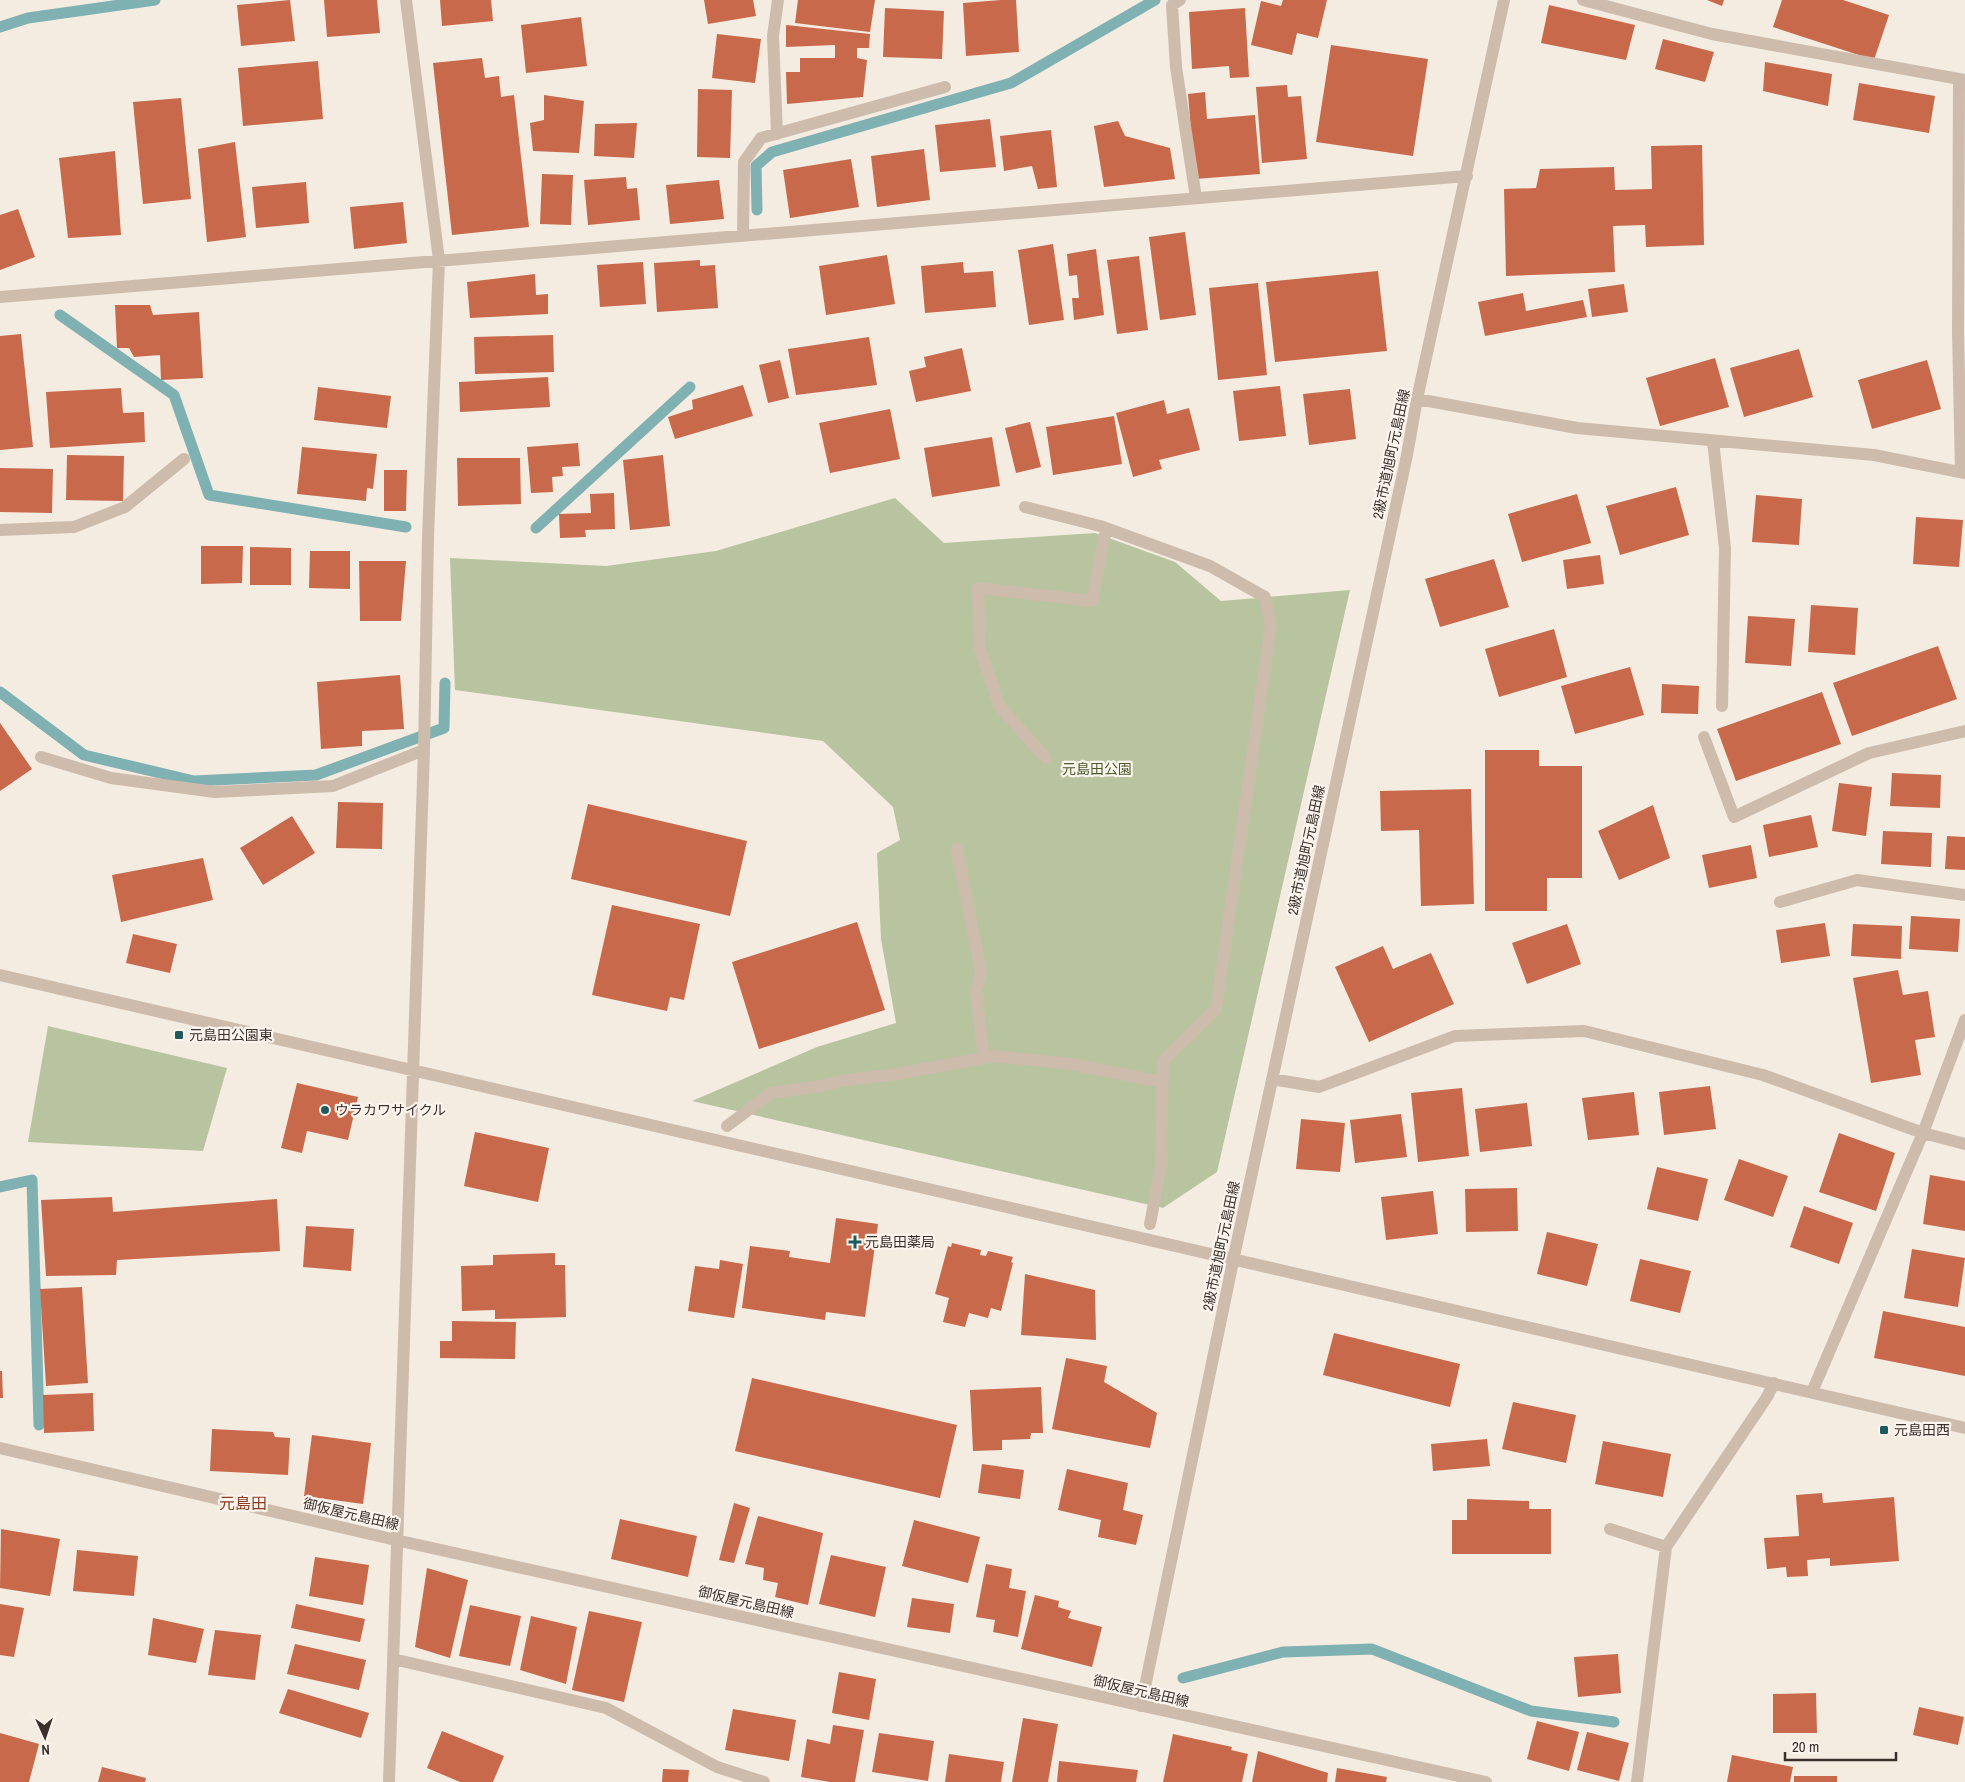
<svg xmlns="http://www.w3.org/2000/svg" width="1965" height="1782" font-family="'Archivo Narrow','Noto Sans JP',sans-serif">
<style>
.green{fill:#b8c4a0}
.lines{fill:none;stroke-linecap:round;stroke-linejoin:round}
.stream{stroke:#7fb0b2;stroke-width:11}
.building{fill:#c8694b}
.minor{stroke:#cdbbac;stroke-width:12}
.poi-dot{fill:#1f5a5e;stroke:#fbf5ee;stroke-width:2}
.labels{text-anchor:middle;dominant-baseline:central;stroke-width:4.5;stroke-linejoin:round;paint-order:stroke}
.street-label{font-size:14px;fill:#3b302b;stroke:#fbf5ee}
.park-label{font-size:14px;fill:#4a5a2e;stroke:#fbf5ee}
.poi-label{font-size:14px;fill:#3b302b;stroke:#fbf5ee;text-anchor:start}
.quarter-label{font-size:16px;fill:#8c3b22;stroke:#fbf5ee}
</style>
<rect width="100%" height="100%" fill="#f4ebe1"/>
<path class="green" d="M895 498 944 543 1095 533 1175 562 1221 601 1350 590 1217 1172 1163 1208 692 1101 817 1047 896 1023 881 939 877 853 900 840 893 807 823 741 455 690 450 558 606 566 716 551Z
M48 1026 227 1068 203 1151 28 1142Z"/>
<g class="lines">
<path class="stream" d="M0 27 28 18 155 0
M757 210 756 166 772 152 1011 83 1155 0
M60 315 174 395 209 495 406 527
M536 528 690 387
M0 692 84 755 194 781 316 775 444 728 445 683
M0 1187 32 1180 39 1425
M1183 1678 1283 1652 1372 1649 1531 1711 1614 1722"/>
</g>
<path class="building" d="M290 0 295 41 241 46 237 5Z
M324 0H377L380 33 327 37Z
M440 0H491L493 21 442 26Z
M704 0H753L756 16 708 24Z
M798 0H875L870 32 795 23Z
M1001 0H1016L1019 52 966 56 963 3Z
M1283 0H1327L1318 38 1297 33 1292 55 1251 45 1261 1 1281 6Z
M1707 0H1724L1722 6Z
M1782 0H1843L1889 15 1874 60 1773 27Z
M1549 5 1635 25 1626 60 1541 43Z
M885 8 944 11 942 59 883 57Z
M1245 8 1249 77 1230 78 1229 66 1192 69 1189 12Z
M581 17 587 66 526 73 521 25Z
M786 25 870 34 869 48H857V58L867 60 863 97 787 104 786 72H800V58H835V45L786 47Z
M717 34 761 39 755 83 712 78Z
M1663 39 1714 52 1705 82 1655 69Z
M1331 45 1428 59 1413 156 1316 142Z
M482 58 485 78 499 76 501 97 514 95 529 227 452 235 433 63Z
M318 61 323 119 243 126 238 68Z
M1765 62 1832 74 1828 106 1763 91Z
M1859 83 1935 96 1929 133 1853 120Z
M1287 85 1288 97 1301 96 1307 159 1262 163 1256 87Z
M698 89 732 90 730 158 697 157Z
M1205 92 1207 119 1255 115 1260 174 1195 179 1188 94Z
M544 95 584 101 579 153 533 151 530 123 544 120Z
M181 98 191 199 143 204 133 102Z
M990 119 996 167 940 172 935 125Z
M1118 121 1125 136 1170 148 1175 179 1104 187 1094 126Z
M637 123 634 158 594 156 595 124Z
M1051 130 1057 187 1038 189 1032 166 1004 171 1000 136Z
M235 142 246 237 207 242 198 149Z
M1702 145 1704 245 1646 247 1645 225 1613 226 1615 272 1506 276 1504 189 1536 188 1540 169 1614 167 1615 190 1652 189 1651 146Z
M924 149 930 200 877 207 871 156Z
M115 151 121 235 68 238 59 158Z
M851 159 859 207 790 218 783 170Z
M542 174 573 175 571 225 540 224Z
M626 177 627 189 637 188 640 220 588 225 584 180Z
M719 180 724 219 670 224 666 185Z
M306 182 309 223 256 228 252 187Z
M403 202 407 243 354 249 350 207Z
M18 209 35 257 0 270V215Z
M1185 232 1196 315 1160 320 1149 237Z
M1053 244 1064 320 1029 325 1018 250Z
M1096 249 1104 315 1074 320 1072 298H1079L1077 275 1069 276 1067 254Z
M887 255 895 304 826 315 819 266Z
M1139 256 1148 330 1117 334 1107 260Z
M700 260V266L715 265 718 308 657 312 654 263Z
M643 262 646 304 600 307 597 265Z
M963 262 964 273 993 271 996 307 925 313 921 266Z
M1378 271 1387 351 1275 362 1266 282Z
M535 274 536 295 548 294V314L470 318 467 282Z
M1258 283 1267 375 1218 380 1209 288Z
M1624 284 1628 312 1592 317 1588 289Z
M1523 293 1526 311 1583 300 1587 317 1485 336 1478 302Z
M115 305H150L153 315 199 312 203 378 161 380 160 355 134 357 129 348H117Z
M21 334 33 447 0 450V336Z
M553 335 554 372 475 374 474 337Z
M869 337 877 385 796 395 788 349Z
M962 348 971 391 916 402 909 371 926 367 924 357Z
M1799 349 1813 397 1744 417 1730 368Z
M1715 358 1729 407 1660 426 1646 378Z
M780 360 789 398 768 403 759 365Z
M1927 360 1941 409 1872 429 1858 380Z
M548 377 550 407 460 412 459 382Z
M743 385 753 416 675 439 668 417 693 409 692 400Z
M1280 386 1286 436 1239 441 1233 391Z
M318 387 391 396 387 428 314 420Z
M121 388 123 413 144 412 145 442 50 448 46 392Z
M1350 389 1356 439 1309 445 1303 394Z
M1164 400 1167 414 1189 408 1200 450 1159 460 1162 469 1133 477 1116 413Z
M890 409 900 459 830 473 819 423Z
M1114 416 1122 464 1053 475 1046 427Z
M1030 422 1041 467 1016 473 1005 428Z
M992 437 1000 486 932 497 924 448Z
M578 443 580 466 562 467 563 476 552 477 553 492 531 493 527 447Z
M302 447 377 454 373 489 367 488 366 501 297 494Z
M67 455 124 456 123 501 66 500Z
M663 455 670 526 630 530 623 460Z
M457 458H520L521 504 458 506Z
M0 468 53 469 52 513 0 512Z
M384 470H407L406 511H384Z
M1676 487 1689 535 1620 555 1606 506Z
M614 493 615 529 585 530 586 537 560 538 559 514 591 513 590 494Z
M1577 494 1591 543 1522 562 1508 514Z
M1756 495 1802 499 1799 545 1752 542Z
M1916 517 1963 520 1959 567 1913 564Z
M201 546H243L242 583 201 584Z
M250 547 291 548V585H250Z
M310 551H350V589L309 588Z
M1600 555 1604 584 1567 589 1563 560Z
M1494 559 1509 607 1440 627 1425 579Z
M359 561H406L401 621H360Z
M1811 605 1858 608 1855 655 1808 652Z
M1748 616 1795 619 1791 666 1745 663Z
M1554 629 1567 677 1499 697 1485 649Z
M1938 646 1957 699 1852 736 1833 683Z
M1630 667 1644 715 1575 734 1561 686Z
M400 675 404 729 362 731V746L321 749 317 682Z
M1662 684 1699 686 1698 714 1661 713Z
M1822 692 1841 744 1736 781 1717 729Z
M0 723 32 769 0 791Z
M1485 750H1539V766H1582V878H1547V911H1485Z
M1892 773 1941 775 1940 808 1890 806Z
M1839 783 1872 787 1866 836 1832 831Z
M1471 789 1474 904 1421 906 1419 830 1381 831 1380 791Z
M338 802 383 803 382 849 336 848Z
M588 804 747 841 730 916 571 879Z
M1653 805 1670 858 1619 880 1598 831Z
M1811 815 1818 847 1769 857 1763 825Z
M292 816 315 853 263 885 240 848Z
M1883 831 1932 833 1931 867 1881 864Z
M1947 836 1965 837V870L1945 869Z
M1751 845 1757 878 1709 888 1702 855Z
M203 858 213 900 121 922 112 875Z
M612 905 700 924 684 1000 670 997 667 1011 592 995Z
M1911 916 1960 919 1958 952 1909 949Z
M857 922 885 1010 759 1049 732 962Z
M1825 923 1830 956 1781 963 1776 930Z
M1567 924 1581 964 1527 984 1512 943Z
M1853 924 1902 926 1901 959 1851 956Z
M133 934 177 944 170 973 126 963Z
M1383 946 1393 969 1431 953 1454 1004 1369 1042 1335 967Z
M1898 970 1903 995 1928 991 1935 1037 1915 1040 1921 1075 1871 1083 1853 978Z
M297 1083 358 1097 348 1140 307 1131 302 1153 281 1148Z
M1710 1086 1716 1129 1664 1135 1659 1092Z
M1462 1088 1469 1156 1418 1162 1411 1093Z
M1634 1092 1639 1135 1588 1140 1582 1098Z
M1527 1103 1532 1146 1480 1152 1475 1109Z
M1401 1114 1407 1157 1355 1163 1350 1120Z
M1301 1119 1345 1123 1340 1172 1296 1169Z
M475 1132 549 1148 538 1202 464 1186Z
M1839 1133 1895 1153 1876 1211 1819 1192Z
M1739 1159 1788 1176 1773 1217 1724 1200Z
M1657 1167 1708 1179 1698 1221 1647 1209Z
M1930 1175 1965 1181V1231L1923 1224Z
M1517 1188 1518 1231 1466 1232 1465 1189Z
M1433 1191 1438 1234 1386 1240 1381 1197Z
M112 1197 113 1212 277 1199 280 1251 117 1260 116 1275 46 1276 41 1200Z
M1804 1206 1853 1223 1839 1264 1790 1247Z
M836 1218 878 1224 865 1317 826 1312 825 1320 742 1308 750 1246 790 1251 789 1257 830 1263Z
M306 1226 354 1229 351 1271 303 1267Z
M1547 1232 1598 1244 1587 1286 1537 1274Z
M952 1243 981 1250 980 1255 986 1256 988 1251 1013 1257 1011 1262 1013 1263 1001 1311 991 1308 988 1318 969 1313 965 1327 943 1322 949 1298 935 1294 948 1246 951 1247Z
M1912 1249 1965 1258 1958 1307 1904 1298Z
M555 1253V1265H565L566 1317 495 1319V1310L462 1311 461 1266 493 1265V1255Z
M1640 1259 1691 1271 1680 1313 1630 1301Z
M720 1260 743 1264 734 1318 688 1311 695 1266 719 1269Z
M1025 1274 1095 1290 1096 1340 1021 1335Z
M82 1287 88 1383 46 1386 40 1289Z
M1883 1311 1965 1327V1376L1874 1358Z
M452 1321 516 1322 515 1359 440 1358V1341H452Z
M1334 1333 1460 1364 1450 1407 1323 1375Z
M1066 1358 1107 1366 1104 1382 1157 1413 1150 1448 1052 1429Z
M0 1371H2L3 1398H0Z
M752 1378 957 1425 940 1498 735 1451Z
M1041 1387 1043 1433H1031L1030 1439 1002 1440V1450L973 1451 970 1390Z
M93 1393 94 1431 44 1433 43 1395Z
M1513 1402 1576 1415 1566 1463 1502 1449Z
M212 1429 273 1432 275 1437 290 1438 288 1475 210 1471Z
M312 1435 371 1443 363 1504 304 1496Z
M1487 1439 1490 1466 1433 1471 1431 1444Z
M1603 1441 1671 1454 1663 1497 1595 1484Z
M982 1464 1024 1470 1020 1499 978 1493Z
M1067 1469 1128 1483 1123 1510 1143 1515 1136 1545 1098 1537 1101 1520 1058 1510Z
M1822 1493 1823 1503 1894 1497 1899 1561 1830 1566V1558L1807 1560 1808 1576 1787 1577 1786 1567 1767 1569 1764 1538 1799 1536 1796 1495Z
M1467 1499 1529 1501V1509H1551V1554H1452V1520H1467Z
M734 1503 750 1508 734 1563 719 1560Z
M758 1516 823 1533 808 1605 775 1597 778 1583 763 1580 764 1568 745 1564Z
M620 1519 697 1536 688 1577 611 1559Z
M914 1520 980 1537 968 1583 902 1566Z
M1 1529 60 1539 50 1596 0 1588Z
M77 1550 138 1556 134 1596 73 1591Z
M831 1555 886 1567 875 1617 819 1604Z
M315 1557 369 1565 363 1605 309 1596Z
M986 1564 1012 1569 1009 1588 1026 1591 1018 1637 993 1632 995 1620 976 1617Z
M427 1568 468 1580 450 1658 415 1647Z
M1035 1595 1059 1601 1058 1607 1071 1611 1068 1618 1102 1627 1092 1667 1021 1649Z
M912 1598 954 1604 950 1633 907 1627Z
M0 1604 24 1608 14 1657 0 1655Z
M296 1604 365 1619 360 1642 291 1628Z
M470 1605 521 1616 510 1666 459 1656Z
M589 1611 642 1622 624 1702 572 1690Z
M531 1616 577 1627 566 1684 520 1670Z
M153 1618 204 1629 196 1663 148 1655Z
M215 1630 261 1635 255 1680 208 1675Z
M295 1644 366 1660 359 1690 287 1674Z
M1618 1654 1621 1693 1578 1697 1574 1657Z
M839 1672 876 1679 869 1720 832 1713Z
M288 1689 369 1713 361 1738 279 1713Z
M1816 1693 1817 1733H1773V1694Z
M1919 1707 1964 1717 1958 1745 1913 1735Z
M733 1709 796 1720 789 1761 725 1750Z
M1023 1718 1058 1724 1048 1782H1012Z
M1537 1721 1579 1732 1569 1771 1527 1759Z
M833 1725 864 1730 855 1782H830L801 1777 807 1739 830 1744Z
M442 1731 504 1756 493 1782H460L427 1768Z
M1587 1732 1629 1743 1619 1781 1577 1770Z
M0 1733 39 1744 29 1782H0Z
M879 1733 934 1741 928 1781 872 1772Z
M1173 1734 1232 1747 1231 1750 1248 1754 1242 1782H1163Z
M1258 1751 1328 1773 1327 1782H1252Z
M949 1754 1004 1762 1001 1782H945Z
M1732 1755 1793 1767 1790 1782H1727Z
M1059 1761 1138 1770 1136 1782H1057Z
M102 1767 146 1778 145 1782H98Z
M1337 1768 1387 1777 1386 1782H1335Z
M663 1769 689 1770 688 1782H662Z
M1794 1776H1837V1782H1794Z"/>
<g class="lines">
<path class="minor" d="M1180 0 1172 5 1176 67 1196 198
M1583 0 1712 34 1965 80
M1959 79 1958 331 1961 472
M777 134 773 36 778 0
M743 236 744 162 761 138 945 87
M0 297 1467 176
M1417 399 1577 428 1874 455 1965 473
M1713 441 1725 548 1722 706
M1025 507 1100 526 1210 566 1265 597 1271 625 1216 1009 1163 1061 1161 1166 1150 1224
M0 530 74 527 125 507 184 459
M1704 737 1734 817 1869 753 1965 731
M41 757 111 778 215 792 333 786 424 750
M1046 758 1000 707 980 649 978 588 1092 601 1106 529
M957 849 981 972 976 991 984 1058
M1780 902 1857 880 1965 895
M0 975 1965 1428
M1272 1079 1319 1087 1455 1036 1584 1031 1763 1075 1923 1133 1965 1144
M727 1126 771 1093 821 1086 847 1080 897 1074 994 1056 1071 1064 1162 1082
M1812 1392 1923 1133 1965 1020
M0 1448 396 1540 1486 1782
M1610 1529 1666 1547
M393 1659 606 1708 717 1767 764 1782
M1141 1706 1237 1242 1407 455 1417 399 1504 0
M389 1782 424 750 428 537 439 260 406 0
M1637 1782 1666 1547 1767 1397 1774 1383"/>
</g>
<g class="poi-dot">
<rect x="174" y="1030" width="10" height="10" rx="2.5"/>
<circle cx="325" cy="1110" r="5"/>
<path d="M852.5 1234.5h5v5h5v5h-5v5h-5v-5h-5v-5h5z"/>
<rect x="1879" y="1425" width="10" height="10" rx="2.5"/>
</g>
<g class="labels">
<g class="street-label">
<text transform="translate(1391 454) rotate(-78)">2級市道旭町元島田線</text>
<text transform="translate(1306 850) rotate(-78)">2級市道旭町元島田線</text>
<text transform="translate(1221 1246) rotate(-78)">2級市道旭町元島田線</text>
<text transform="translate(351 1514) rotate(13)">御仮屋元島田線</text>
<text transform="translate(746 1602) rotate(13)">御仮屋元島田線</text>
<text transform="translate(1141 1691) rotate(13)">御仮屋元島田線</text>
</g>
<g class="park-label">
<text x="1097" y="769">元島田公園</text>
</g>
<g class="poi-label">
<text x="189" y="1035">元島田公園東</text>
<text x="335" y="1110">ウラカワサイクル</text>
<text x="865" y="1242">元島田薬局</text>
<text x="1894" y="1430">元島田西</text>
</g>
<g class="quarter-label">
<text x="243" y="1503">元島田</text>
</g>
</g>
<g transform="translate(45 1737) rotate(177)" stroke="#fbf5ee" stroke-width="4" paint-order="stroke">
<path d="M0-4L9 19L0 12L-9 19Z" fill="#3b302b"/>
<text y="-8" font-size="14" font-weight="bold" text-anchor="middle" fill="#3b302b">N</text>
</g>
<path d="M1785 1752v8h111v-8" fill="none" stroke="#3b302b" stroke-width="2.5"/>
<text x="1792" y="1752" font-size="15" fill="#3b302b" stroke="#fbf5ee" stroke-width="4" paint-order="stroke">20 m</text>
</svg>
